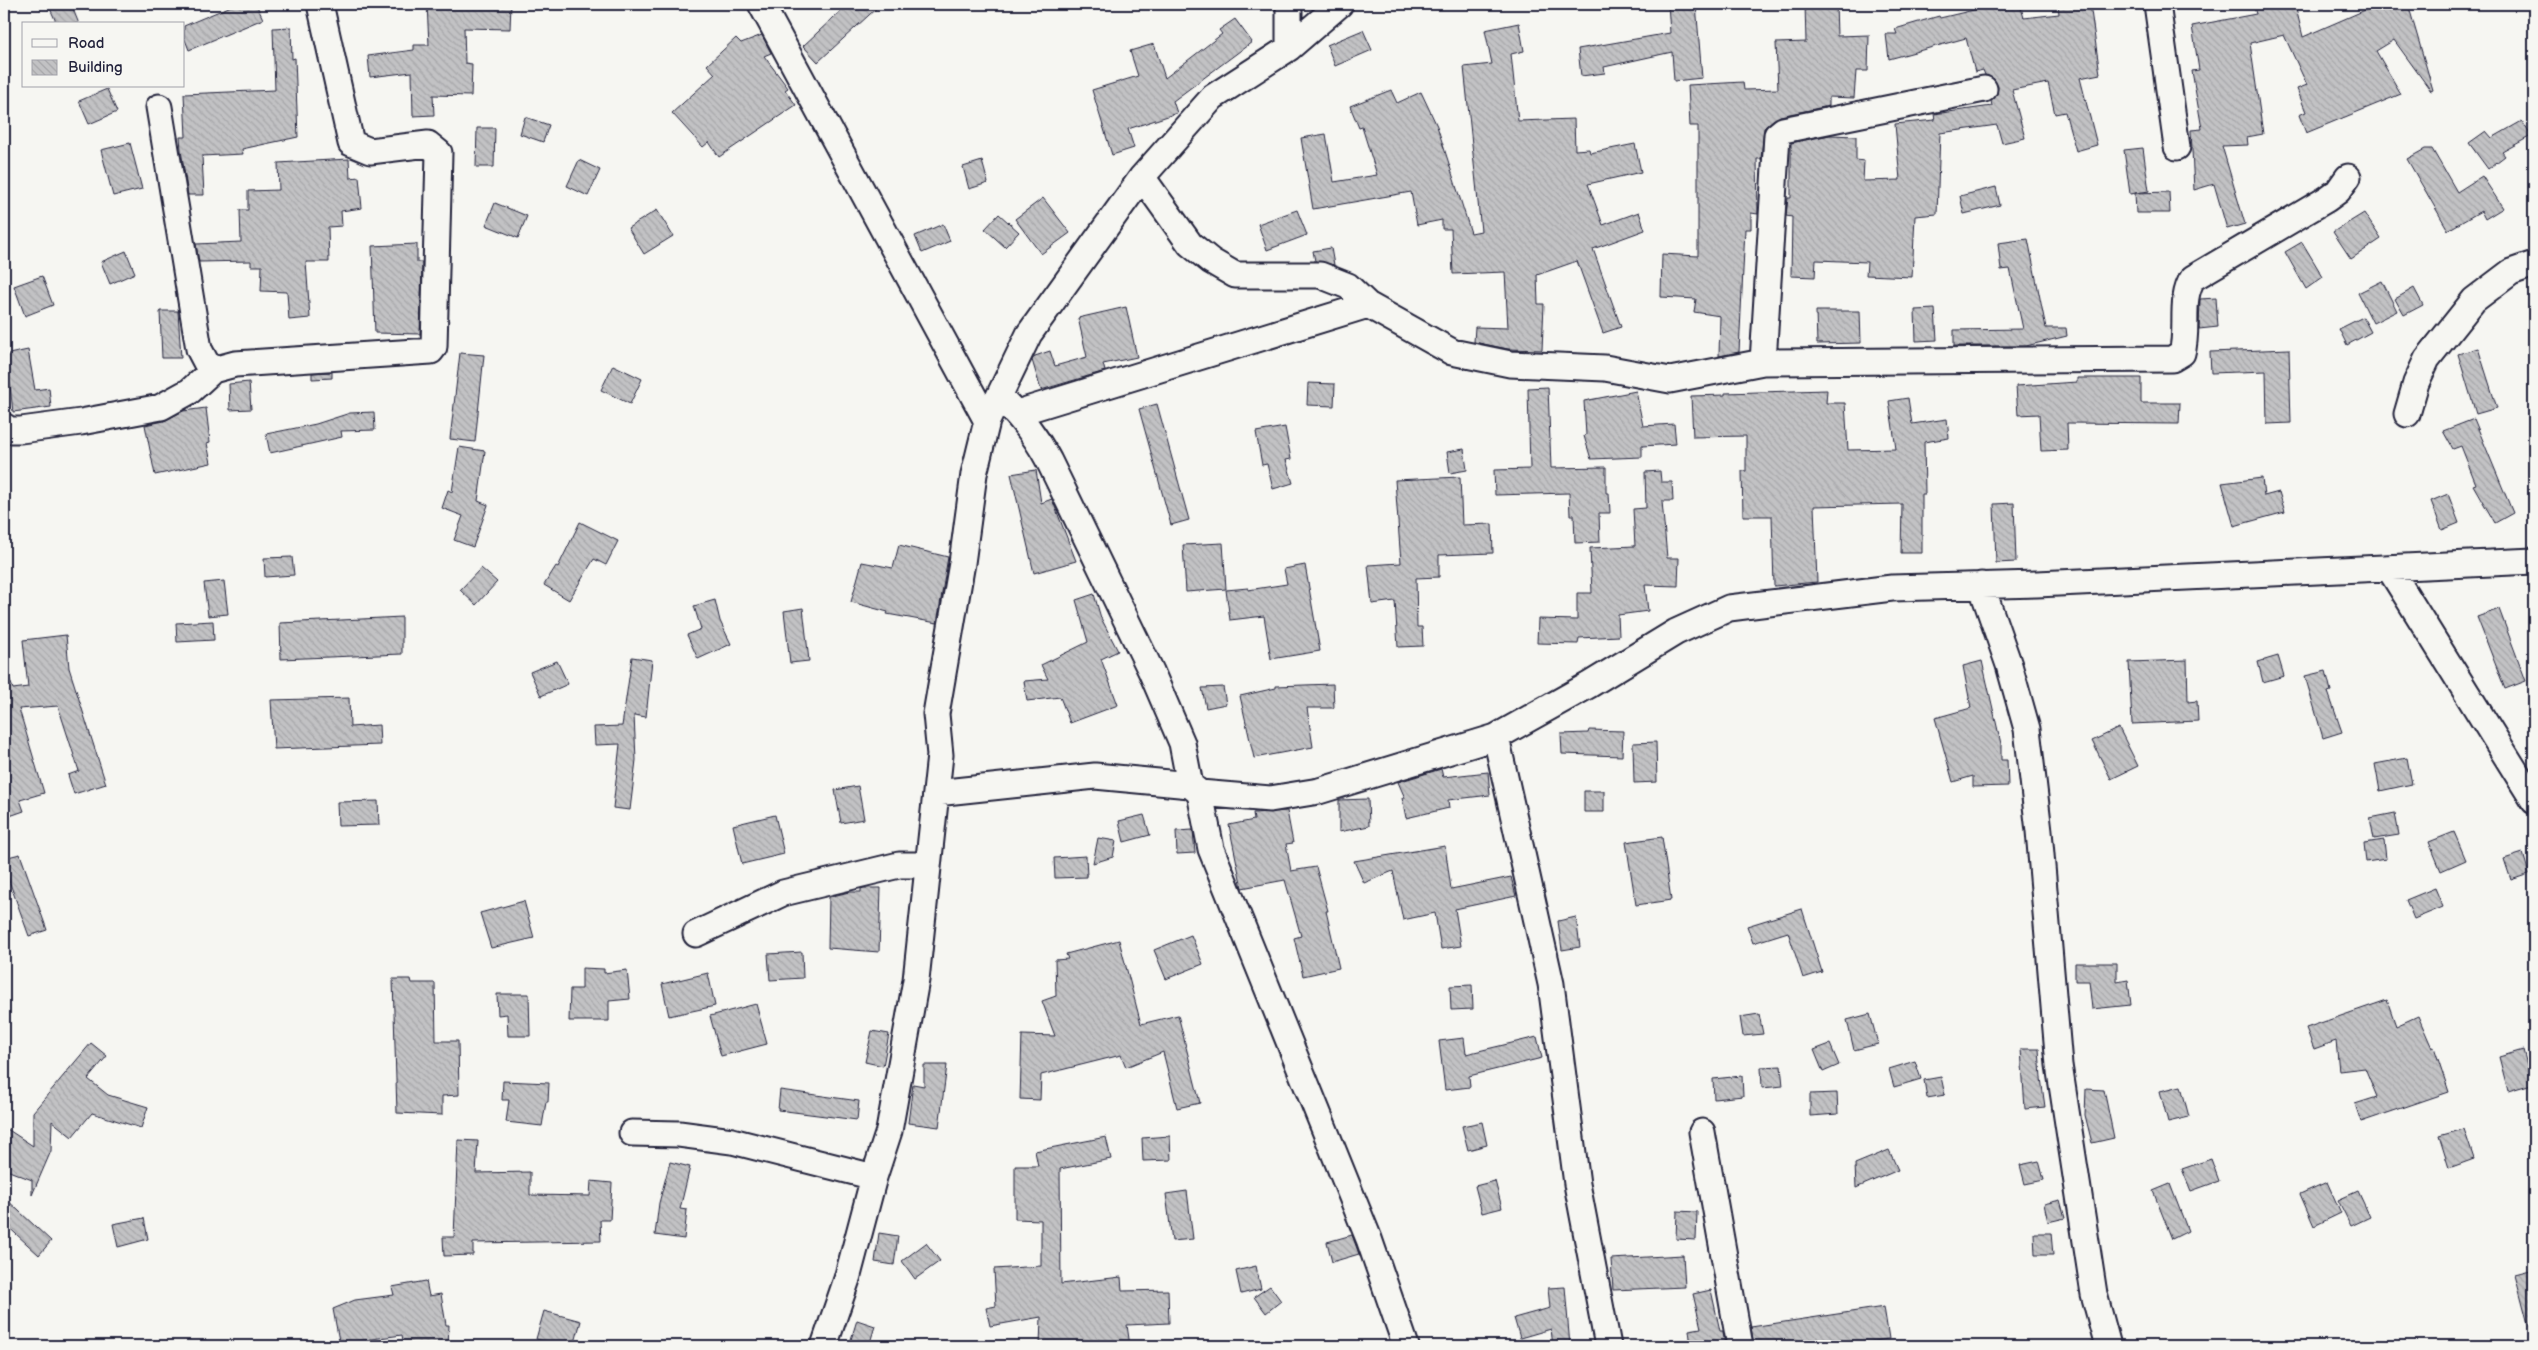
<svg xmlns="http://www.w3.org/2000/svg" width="2538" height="1350" font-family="'Balsamiq Sans',sans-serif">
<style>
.building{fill:url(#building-back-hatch);stroke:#22223b}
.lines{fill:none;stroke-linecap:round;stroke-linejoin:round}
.minor-casing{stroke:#22223b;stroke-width:29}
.minor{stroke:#f6f6f2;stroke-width:25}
</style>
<defs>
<pattern id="building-back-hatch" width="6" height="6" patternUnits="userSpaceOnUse" patternTransform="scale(1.25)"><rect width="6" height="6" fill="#c2c2c4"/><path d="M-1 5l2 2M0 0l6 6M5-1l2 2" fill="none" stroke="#a6a6a9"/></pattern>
</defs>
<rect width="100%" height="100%" fill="#f6f6f2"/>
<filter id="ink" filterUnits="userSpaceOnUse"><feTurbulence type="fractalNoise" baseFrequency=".02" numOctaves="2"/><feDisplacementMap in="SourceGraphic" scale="10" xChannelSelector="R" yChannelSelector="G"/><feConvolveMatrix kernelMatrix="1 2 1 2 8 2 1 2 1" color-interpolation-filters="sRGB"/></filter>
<g filter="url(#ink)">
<path class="building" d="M48 4H71L79 24H57Z
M236 4H256L263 19 189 50 184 37V26Z
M427 4H511L510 29 464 28 465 63 472 64 471 96 433 95 434 115 413 116 412 72 370 77 368 56 414 50V45H429Z
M848 4H881L818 62 803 46Z
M1668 4H1696L1702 78 1674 81 1672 52 1604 67 1605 73 1581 76 1578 49 1670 33Z
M1805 4H1836L1837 36 1869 35 1868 71H1856L1854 98 1829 97V106L1780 116 1764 128 1761 159H1757L1758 214 1751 213V229H1745L1739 352 1719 356 1720 316 1694 312 1696 299 1661 297 1662 254 1698 256V126H1690L1688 85 1743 82 1744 90 1778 89 1776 43 1806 42Z
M1999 4H2020L2024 18 2059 14 2058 5 2090 4 2100 74 2080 78 2097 145 2076 151 2065 112 2055 114 2048 83 2012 90 2025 138 2002 143 1997 125 1940 133 1937 214 1915 216 1912 277 1866 275 1867 262 1816 260 1815 277 1791 276 1792 217 1786 216 1788 198H1791V143L1830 135 1856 136V160L1864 161 1863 181 1900 180 1895 124 1935 120 1934 114 1992 106 1991 101 1997 94 1998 87 1994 79 1985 75 1983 70 1975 72 1966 38 1889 59 1886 34H1897L1895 29 1939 16 1940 18Z
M2253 4H2295L2303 37 2379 4H2408L2433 90 2431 91 2394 40 2376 51 2401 94 2306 133 2299 115 2306 112 2297 89 2307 85 2284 35 2250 43 2263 134 2247 137 2248 145 2222 146 2245 224 2227 229 2214 184 2194 190 2191 130 2202 129 2192 71 2199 70 2192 26 2256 14Z
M1235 19 1252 42 1173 101 1177 113 1128 129 1134 148 1112 155 1092 90 1138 76 1130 51 1154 44 1165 78 1222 34 1219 30Z
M1519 23 1524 51 1511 54 1518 121 1574 119 1575 150 1589 149 1590 153 1635 144 1641 172 1588 184 1603 225 1639 212 1645 230 1593 249 1621 327 1603 333 1577 261 1537 275 1538 304H1544L1542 350 1508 349 1474 342 1475 327 1508 328 1505 272 1453 274 1451 229H1442V220L1417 225 1411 192 1313 209 1301 138 1326 134 1334 182 1377 175 1362 127 1359 128 1350 106 1391 90 1397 103 1421 92 1437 126 1471 233 1481 231 1464 67 1492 64 1485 30Z
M291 27 292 59 295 58 298 137 242 149 243 154 202 156 204 195H188L181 150 180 137H186L184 94 275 90 273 28Z
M1363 30 1372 50 1335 66 1327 45Z
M762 35 771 53 764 56 788 88 785 90 796 105 719 157 709 142 703 147 672 113 715 74 707 65 736 38 741 43Z
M107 89 117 112 89 124 79 101Z
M525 117 549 125 543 142 520 134Z
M2522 121 2531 136 2502 152 2505 156 2488 169 2469 143 2486 131 2492 138Z
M477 128H495L494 167H476Z
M130 143 142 189 113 196 101 150Z
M2143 148 2149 191 2130 194 2124 150Z
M2425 149H2432L2457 192 2482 176 2503 208 2485 219 2481 211 2448 230 2407 159Z
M349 159 350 178 359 177 362 208 341 211 342 226 328 227 329 262H306L310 318 289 320 287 292 261 291 262 266H251V261L199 262 196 244 241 242 240 210H248V191L279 190 278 163Z
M579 160 600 170 588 196 567 186Z
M982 161 988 183 969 189 963 167Z
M1996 187 2000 205 1964 214 1960 196Z
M2169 192 2170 213H2136L2135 193Z
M1043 198 1070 233 1041 254 1015 219Z
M495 203 527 216 518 238 486 225Z
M657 210 673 236 644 254 628 228Z
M1297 210 1307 235 1267 250 1258 224Z
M2364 213 2381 239 2351 259 2333 232Z
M999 214 1019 232 1005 247 985 229Z
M943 224 950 241 922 253 915 236Z
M2028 239 2046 328H2066L2067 336 2026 346H1954V330L2023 329 2010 269 2001 270 1998 243Z
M2302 242 2323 277 2306 289 2285 252Z
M417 244V262H422L420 334 375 333 372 246Z
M1331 248 1334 265 1315 261 1313 251Z
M126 251 135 273 110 284 101 262Z
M42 276 53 305 25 316 14 286Z
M2382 281 2397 311 2373 323 2358 293Z
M2414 288 2423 305 2404 315 2395 299Z
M2216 298 2218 327 2199 329 2200 299Z
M1126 307 1137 357 1103 364 1105 371 1041 390 1032 360 1035 356 1050 351 1055 366 1087 357 1078 318Z
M1935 309 1937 340 1916 341 1915 310Z
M160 311H178L181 358H162Z
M1816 311H1860L1861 343 1817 344Z
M2363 317 2371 332 2347 345 2339 329Z
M2478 348 2497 408 2476 414 2458 354Z
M2289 349 2291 423 2267 424 2266 371 2211 373 2210 352Z
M28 350 35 390 49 388 51 407 13 412 9 377 4 378V355Z
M460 353 484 355 475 442 450 439Z
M613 365 642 379 630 404 601 390Z
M332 372V378L312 379V373Z
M2077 378H2141V403H2180L2179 424 2067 423 2068 450 2041 451 2039 414 2018 415 2016 386 2077 382Z
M249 382 251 409 230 410 229 384Z
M1308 383 1335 384 1334 406 1307 405Z
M1548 387 1551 468 1606 467V493H1609L1610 513H1599L1600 542 1575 543 1574 515H1570L1569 493 1495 495 1494 470 1530 469 1528 388Z
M1827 390 1826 403H1845L1848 450 1896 449 1889 401 1908 398 1912 424 1947 419 1949 438 1924 442 1925 494H1922V553H1901L1902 504 1814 506 1817 582 1774 586 1772 516H1743L1742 471H1746V436L1693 437 1691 396 1725 395V393Z
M1636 391 1643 426 1674 424 1676 444 1642 446V457L1591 459 1584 436 1586 435 1584 401Z
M1157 404 1189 520 1171 525 1139 409Z
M206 408 210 442 207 443 211 463 155 475 145 425 164 421 183 411Z
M374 412 375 430 341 431 342 437 270 453 266 434 316 424 350 413Z
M2474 419 2513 513 2495 523 2473 485 2476 484 2461 446 2453 449 2443 431Z
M1285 427 1291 459 1286 460 1293 483 1273 489 1267 464 1262 465 1256 432Z
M459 447 485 451 478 501 488 505 473 547 454 540 463 516 442 508 448 490 452 492Z
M1464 449 1467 470 1450 473 1447 452Z
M1036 470 1041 503 1052 499 1076 561 1034 573 1011 474Z
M1660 471 1661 482H1672L1673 501H1662L1667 558H1679L1678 586 1645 585 1648 611 1618 615 1619 636 1579 638 1578 644 1537 643 1538 619 1577 620V593H1592L1590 548 1635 546 1633 509 1646 508 1645 472Z
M1460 477 1462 525 1492 524 1493 553 1439 555V577L1416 578 1417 627H1422L1423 646 1398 647 1395 601 1372 604 1368 565 1401 563 1395 480Z
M2262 478 2264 496 2279 492 2285 512 2234 526 2222 483Z
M2448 494 2459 523 2442 530 2431 501Z
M2014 503 2016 562 1996 563 1994 504Z
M580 522 618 541 606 565 594 559 569 600 544 585 556 566 558 567Z
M1223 543 1226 589 1186 592 1183 545Z
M899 545 948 557 937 623 887 614 888 612 851 602 862 562 893 568Z
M292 557 294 575 265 577 264 558Z
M1305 565 1320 651 1271 659 1264 616 1230 620 1226 590 1248 588V590L1287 584 1284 569Z
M481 568 497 582 476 605 460 590Z
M224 581 228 614 208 616 204 583Z
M1094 594 1101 618 1118 651 1101 659 1118 705 1070 723 1060 697 1027 701 1024 681 1048 679 1041 665 1088 642 1076 600Z
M715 600 720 621 731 644 698 659 687 635 701 629 694 606Z
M803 608 809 661 790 663 784 611Z
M2499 609 2526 681 2505 689 2477 617Z
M402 617V654L281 659 280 623Z
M213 621 214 640 177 642 176 623Z
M66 635 69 668 106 784 74 794 68 775 79 771 58 706 19 709 44 793 20 800 24 811 4 818V675L8 674 13 689 28 687 23 640Z
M2278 656 2284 676 2263 682 2258 662Z
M632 657 652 660 646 717 634 715 636 760 630 810 613 808 620 744 595 745 594 727 622 726Z
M2187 660 2188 702 2197 701 2198 721 2132 724 2129 662Z
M557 661 568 684 541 696 530 672Z
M1982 661 2001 744V760H2007L2008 786 1973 787V776L1953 782 1935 718 1971 708 1963 666Z
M2326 671 2331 691 2328 692 2342 732 2323 738 2305 676Z
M1333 684 1334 708H1307L1313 747 1254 758 1240 696 1276 688V686Z
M1223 687 1226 704 1206 708 1202 688Z
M349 698 350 727 379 725 380 745 274 749 271 700Z
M2119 728 2138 766 2111 779 2092 741Z
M1589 730 1623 731 1622 756 1562 754 1561 734 1588 733Z
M1656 742 1657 782 1634 783 1633 743Z
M2407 758 2412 784 2380 791 2375 764Z
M1441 769 1443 777 1488 772 1490 795 1448 800 1449 808 1406 818 1402 798H1405L1398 782Z
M858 786 864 819 841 823 835 790Z
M1584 791H1604V812H1584Z
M1368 799 1369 826 1339 832V800Z
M378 801 379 825 338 826 337 802Z
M1287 811 1293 843 1286 844 1291 871 1316 867 1328 911H1326L1339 968 1303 976 1294 938 1301 936 1285 880 1242 888 1229 825 1254 820 1253 813Z
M2395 813 2399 835 2374 839 2370 818Z
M775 815 784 854 742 864 733 825Z
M1144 815 1150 835 1124 842 1119 821Z
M1193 830 1195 853 1177 854 1176 831Z
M2454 832 2466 860 2441 871 2429 842Z
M1662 837 1671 900 1636 905 1626 842Z
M1098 838 1116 841 1113 857 1093 863Z
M2384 840 2386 859 2366 862 2364 843Z
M1445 846 1451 889 1511 877 1516 896 1455 909 1461 946 1441 949 1435 913 1403 920 1393 871 1364 883 1354 861Z
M2523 853 2529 874 2511 880 2504 859Z
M20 854 47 930 29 936 4 867V858Z
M1086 856 1087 877 1055 878 1054 858Z
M864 888H881L879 952 828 948 829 897 849 892H861V889Z
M2435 888 2443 907 2414 919 2406 900Z
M524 901 534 938 491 948 480 913Z
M1802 909 1822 972 1803 978 1788 932 1753 943 1747 926Z
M1576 917 1580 947 1562 950 1558 921Z
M1191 935 1203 964 1166 979 1154 950Z
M1119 940 1141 1024 1178 1015 1200 1103 1177 1108 1163 1052 1126 1067 1121 1055 1041 1075 1040 1100 1020 1099 1022 1035 1055 1036 1042 1001 1056 996 1055 960 1068 959 1066 954Z
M802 952 803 978 770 980 768 954Z
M2075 963H2117V982L2128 980 2131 1005 2092 1009 2089 981H2075Z
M582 968 604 969V973L627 970 630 999 609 1001V1021H569L570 989H582Z
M708 973 715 1006 669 1016 662 984Z
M393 979H411L412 983H435L436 1041H458L459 1095 442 1096V1115L397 1113Z
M1472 985 1473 1009 1451 1010 1450 986Z
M497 994H529L530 1036H508L507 1014 498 1015Z
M2387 1000 2396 1026 2418 1016 2432 1048 2434 1047 2449 1092 2361 1122 2355 1104 2377 1097 2365 1068 2339 1071 2336 1041 2314 1049 2306 1028Z
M756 1004 767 1044 721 1056 710 1016Z
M1759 1014 1763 1034 1743 1036 1740 1017Z
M1870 1014 1878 1044 1854 1050 1847 1020Z
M872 1031 889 1034 883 1066 865 1062Z
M1537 1037 1542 1058 1469 1076 1470 1087 1445 1090 1439 1041 1464 1038 1466 1054Z
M91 1043 107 1056 88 1079 108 1095 148 1107 141 1128 92 1113 72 1137 52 1121 51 1151 32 1195V1180L4 1169V1127L33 1146V1112Z
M1830 1044 1839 1065 1823 1072 1814 1050Z
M2021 1049H2039L2041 1078 2045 1107 2025 1109Z
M2523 1050 2532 1084 2508 1091 2499 1057Z
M1915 1061 1921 1079 1894 1087 1889 1069Z
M924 1065H947L939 1127 908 1123 913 1084 924 1086Z
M1781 1066 1783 1086 1762 1088 1761 1067Z
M1742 1076 1743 1096 1714 1099 1713 1079Z
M1941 1077 1945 1095 1927 1098 1924 1080Z
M503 1081 549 1083 548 1102H546L542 1126 506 1122 509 1100H502Z
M2181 1086 2189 1117 2168 1122 2160 1091Z
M2086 1089 2104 1090 2114 1138 2092 1143 2085 1115Z
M780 1090 859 1101 857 1120 778 1110Z
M1837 1093 1838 1114 1810 1116V1094Z
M1482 1122 1487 1145 1468 1150 1462 1126Z
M2464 1129 2474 1159 2449 1168 2439 1136Z
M1170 1136 1171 1160 1143 1161 1142 1138Z
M1106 1137 1111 1159 1060 1169 1061 1284 1121 1277 1122 1291 1168 1290 1169 1323 1127 1325 1130 1346H1040L1041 1317 990 1326 986 1308 996 1306 994 1269 1041 1266V1220L1015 1219V1166H1038L1035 1151Z
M458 1140 478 1141 476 1173 530 1172V1195L590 1196 591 1181 612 1183 610 1220H600L601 1241 473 1243V1255L444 1256 443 1237H454Z
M1889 1150 1898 1170 1856 1188 1855 1164Z
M2211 1159 2219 1181 2191 1191 2182 1169Z
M2039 1161 2044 1180 2025 1184 2020 1165Z
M670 1162 690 1167 680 1209 687 1210 684 1239 655 1235 659 1203Z
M1495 1181 1502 1208 1482 1213 1475 1186Z
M2327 1182 2341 1213 2314 1226 2300 1194Z
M2170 1184 2188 1231 2172 1239 2153 1191Z
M1187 1191 1193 1239 1172 1241 1166 1194Z
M2358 1191 2370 1217 2351 1226 2338 1200Z
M4 1197 51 1241 39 1255 4 1223Z
M2060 1200 2065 1218 2048 1222 2044 1204Z
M1677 1211 1697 1212 1696 1240 1676 1239Z
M144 1218 148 1239 118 1247 113 1224Z
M879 1233 898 1236 894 1265 875 1262Z
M2034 1233H2051L2053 1255H2035Z
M1352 1235 1359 1254 1332 1262 1327 1242Z
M926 1243 940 1261 915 1279 902 1261Z
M1683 1255 1685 1287 1613 1290 1611 1259Z
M1256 1266 1261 1289 1241 1294 1236 1271Z
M2534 1269V1323L2528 1324 2515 1274Z
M426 1281 429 1296 441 1294 446 1325H449L448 1346H404L402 1335 357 1341 358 1346H340L333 1309 355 1300 394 1295 392 1287Z
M1270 1286 1281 1301 1266 1313 1254 1297Z
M1565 1287 1570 1346H1553L1551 1329 1520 1338 1514 1318 1550 1308 1548 1288Z
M1711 1290 1720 1331H1723L1725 1346H1691L1689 1330 1701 1328 1693 1294Z
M1884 1307 1889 1339 1839 1346H1754L1751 1327Z
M544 1311 581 1321 574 1346H563L536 1339Z
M857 1320 875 1326 869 1346H849Z"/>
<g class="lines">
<defs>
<path id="minor" d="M761 4 987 421
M2157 4 2177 147
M1289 48V4
M159 107 199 349 210 370H213
M1142 177 1190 244 1211 261 1235 275H1320L1348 286 1368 305 1452 352 1510 364 1605 368 1670 380 1763 362 2172 359 2182 353C2189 329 2179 299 2193 278L2327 199 2338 191 2348 177
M1763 362 1777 135 1783 130 1984 89
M1000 397C1020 416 1036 436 1049 461L1151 671 1182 743 1190 785
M1017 413 1368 305
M2407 414 2416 383 2427 359 2474 300 2511 272 2534 264
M4 426 9 430H21L81 422 161 407 190 391 213 370 235 364 431 351 434 347 439 153 428 144 370 151 351 143 320 4
M2389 568 2534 801
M1981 585 2009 665 2027 729 2039 831 2059 1065 2094 1294 2108 1346
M1496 737 1551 984 1577 1184 1608 1346
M936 793 1095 776 1190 785 1200 793 1211 849 1369 1239 1406 1346
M1200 793 1270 799 1319 791 1496 737 1589 685 1676 632 1729 608 1892 588 2037 584 2534 561
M696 934 783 893 899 865H928
M1702 1132 1740 1346
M632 1133 679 1134 732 1141 874 1177
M824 1346 847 1279 874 1177 889 1131 916 980 940 755 936 714 962 563 974 474 987 421 1029 334 1142 177 1213 97 1289 48 1340 4"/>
</defs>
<use href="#minor" class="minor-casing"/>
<use href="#minor" class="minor"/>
</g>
</g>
<rect width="2538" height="1350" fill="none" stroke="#f6f6f2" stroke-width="20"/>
<rect x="10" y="10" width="2518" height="1330" fill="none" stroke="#22223b" stroke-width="2" filter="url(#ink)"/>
<rect x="22" y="22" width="162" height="65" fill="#f6f6f2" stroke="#a1a1a9"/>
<rect x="32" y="39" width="25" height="8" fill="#f6f6f2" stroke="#a1a1a9"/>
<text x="68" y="48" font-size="15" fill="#22223b">Road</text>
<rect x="32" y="60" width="25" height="15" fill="url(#building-back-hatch)" stroke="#a1a1a9"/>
<text x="68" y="72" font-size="15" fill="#22223b">Building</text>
</svg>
